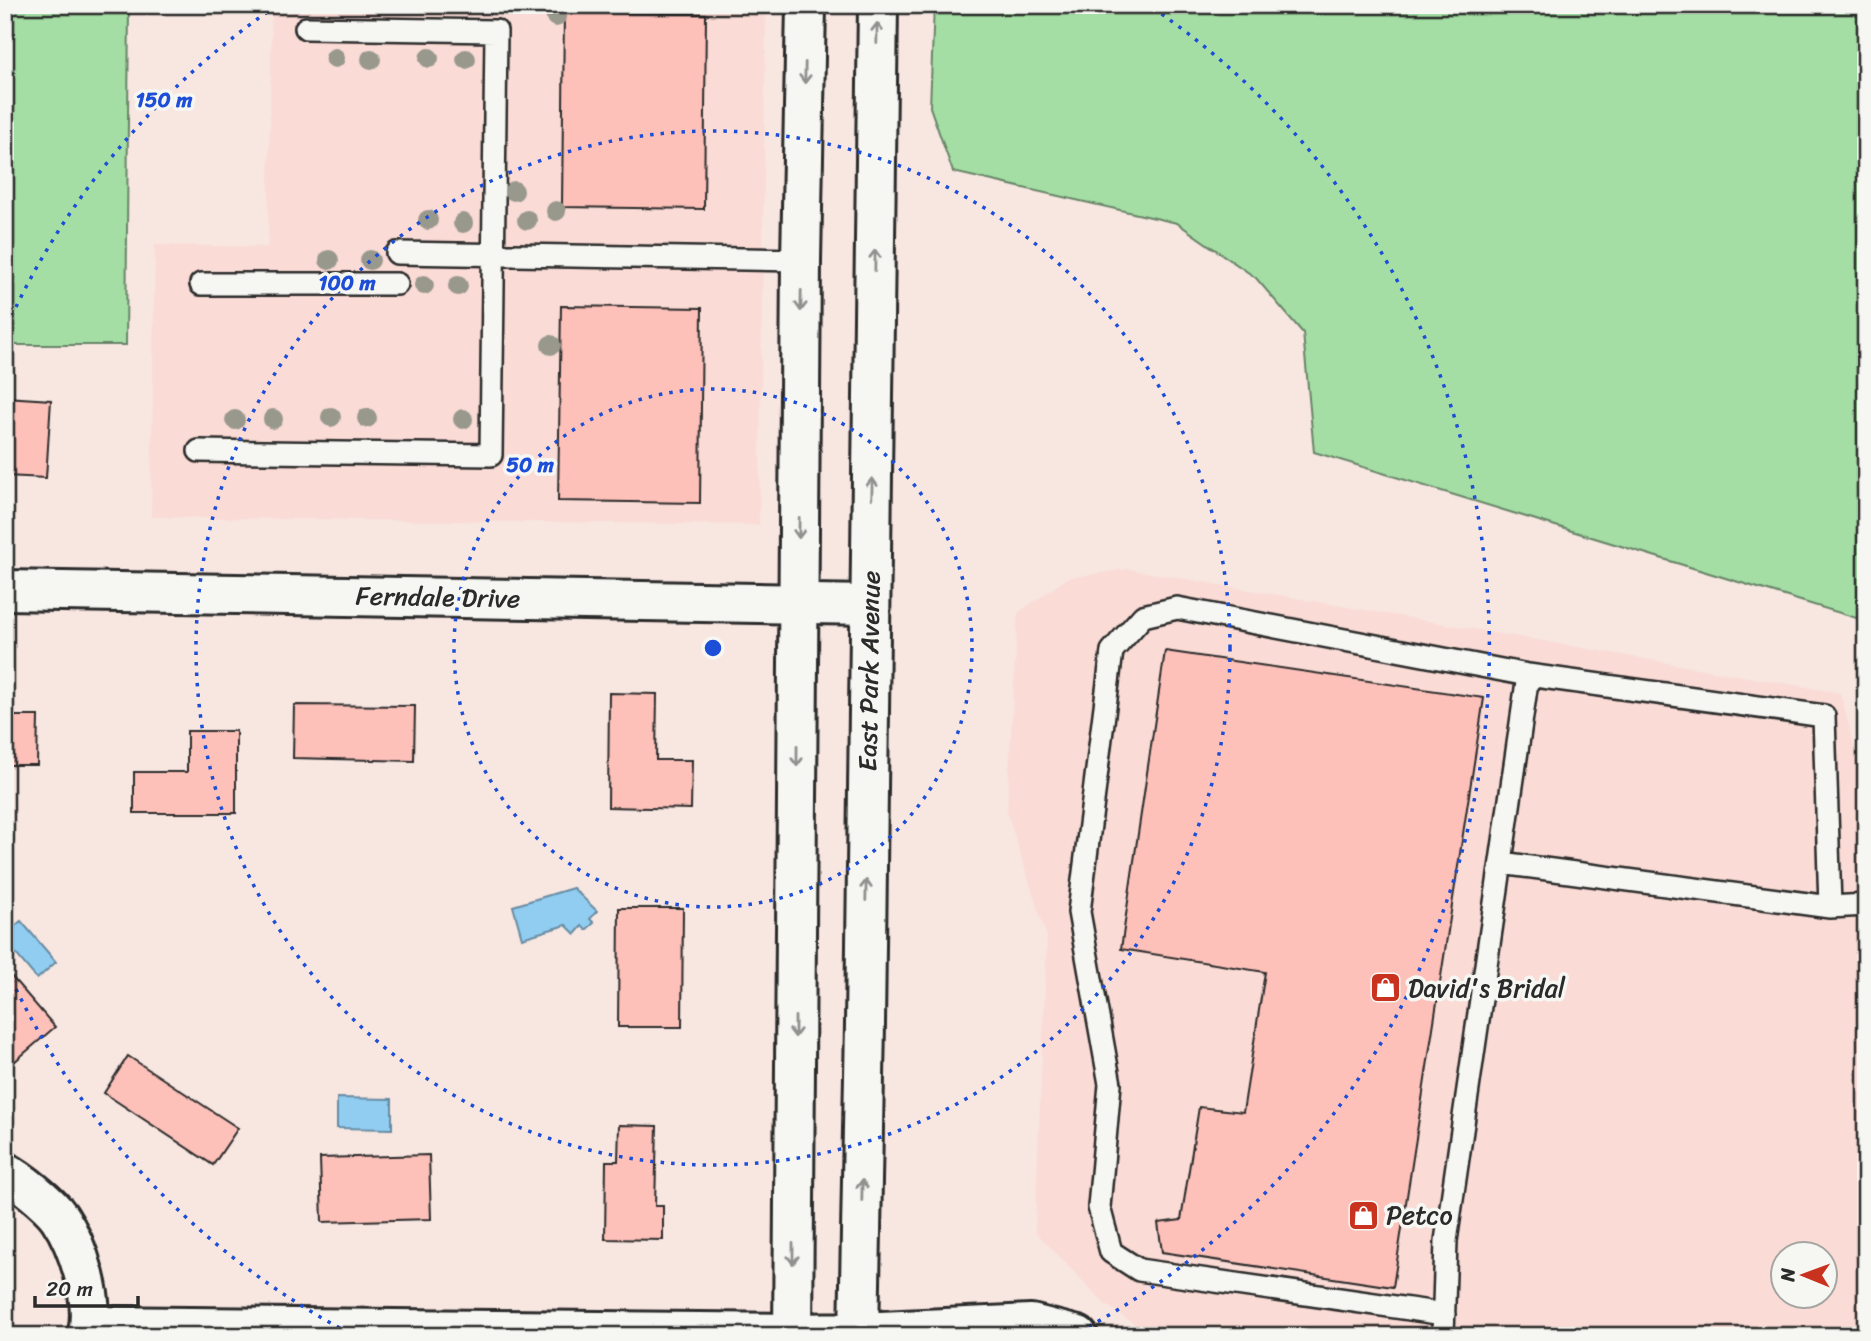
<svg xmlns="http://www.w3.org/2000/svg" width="1871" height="1341" font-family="Sriracha,sans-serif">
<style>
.built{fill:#fadbd5;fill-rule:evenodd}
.green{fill:#a4dea4;stroke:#688468;stroke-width:2}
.water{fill:#90cdf1;stroke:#688ca2;stroke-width:2}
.building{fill:#fdc1ba;stroke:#2b2b2b;stroke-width:2}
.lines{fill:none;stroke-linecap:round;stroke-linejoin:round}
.lane-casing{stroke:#2b2b2b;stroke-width:26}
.street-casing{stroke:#2b2b2b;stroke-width:44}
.secondary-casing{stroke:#2b2b2b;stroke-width:44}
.lane{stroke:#f6f6f2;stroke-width:21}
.street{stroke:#f6f6f2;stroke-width:38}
.secondary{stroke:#f6f6f2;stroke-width:38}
.tree{fill:#98988d}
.oneway{stroke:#90908e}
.ring{fill:none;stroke:#1d4ed8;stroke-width:3.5;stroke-dasharray:3.5 7}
.labels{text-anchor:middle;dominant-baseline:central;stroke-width:7;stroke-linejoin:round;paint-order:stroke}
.street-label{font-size:26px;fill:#2b2b2b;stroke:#f6f6f2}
.poi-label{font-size:26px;fill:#2b2b2b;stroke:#f6f6f2;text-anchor:start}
.centre{fill:#1d4ed8;stroke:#f6f6f2;stroke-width:3.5}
.ring-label{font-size:21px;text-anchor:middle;font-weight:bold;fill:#1d4ed8;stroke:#f6f6f2;stroke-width:7;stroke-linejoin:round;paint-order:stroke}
</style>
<rect width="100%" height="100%" fill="#f8e6e1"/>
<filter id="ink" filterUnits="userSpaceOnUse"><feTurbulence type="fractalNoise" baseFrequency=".0143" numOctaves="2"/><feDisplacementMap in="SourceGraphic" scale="14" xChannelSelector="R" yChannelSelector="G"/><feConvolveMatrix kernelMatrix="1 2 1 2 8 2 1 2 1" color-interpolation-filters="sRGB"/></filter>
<g filter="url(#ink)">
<path class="built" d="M272 5H766L759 525 151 517 155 245 268 247Z
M1128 569 1840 693 1866 791V1336H1156L1139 1327 1104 1303 1035 1231 1047 937 1007 812 1018 613 1068 578ZM1784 1254H1826V1296H1784Z"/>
<path class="green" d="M5 5H129L126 345H5Z
M934 5H1866V621L1314 452 1303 333 1256 278 1177 223 953 172 930 107Z"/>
<path class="water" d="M573 888 597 911 590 919 594 923 586 930 582 926 575 934 566 925 522 938 513 906Z
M21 921 56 962 37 979 5 941V934Z
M337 1098 392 1099V1129L337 1128Z"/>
<path class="building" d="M564 12 706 14 704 209 562 207Z
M561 306 702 308 700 503 558 501Z
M5 397 51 400 46 478 5 476Z
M1165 651 1484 698 1393 1287 1162 1252 1158 1223 1181 1220 1199 1107 1243 1112 1265 972 1121 949Z
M609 693 657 694 656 760H692L691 809 608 807Z
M294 705 415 706 414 761 293 758Z
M5 716H38L37 765H5Z
M187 731H236V813H134V772H187Z
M619 908H683L682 1027H618Z
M5 969 55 1027 14 1062 5 1051Z
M128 1056 238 1128 213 1165 104 1093Z
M619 1125 657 1126 655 1206H663V1240L605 1239 606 1161H618Z
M429 1155 431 1219 322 1222 320 1158Z"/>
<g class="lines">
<defs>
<path id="lane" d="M397 253 801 260
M201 284H397
M199 451 491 455 496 31 306 28
M1501 863 1830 907 1866 905
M1444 1314 1139 1270 1111 1252 1099 1207 1110 1084 1079 912 1112 651 1143 616 1177 608 1528 675 1824 716 1830 907
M1443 1336 1446 1241 1528 675"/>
<path id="street" d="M5 590 870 605
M5 1172C19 1179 50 1204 59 1217 78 1245 97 1303 87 1336
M90 1326 793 1333"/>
<path id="secondary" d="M793 1333 859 1332 1031 1324 1078 1336
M793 1336 801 260 806 5
M859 1336 865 1024 878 5"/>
</defs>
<use href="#lane" class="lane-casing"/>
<use href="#street" class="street-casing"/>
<use href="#secondary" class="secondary-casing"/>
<use href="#lane" class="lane"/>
<use href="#street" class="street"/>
<use href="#secondary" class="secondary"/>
</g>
<g class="tree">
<circle cx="556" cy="17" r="10"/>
<circle cx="335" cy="58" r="10"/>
<circle cx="429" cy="58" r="10"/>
<circle cx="371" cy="59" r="10"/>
<circle cx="466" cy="59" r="10"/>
<circle cx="514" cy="191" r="10"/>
<circle cx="556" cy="211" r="10"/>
<circle cx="428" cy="220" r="10"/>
<circle cx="527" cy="220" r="10"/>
<circle cx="463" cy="223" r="10"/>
<circle cx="329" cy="260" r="10"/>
<circle cx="370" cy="260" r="10"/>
<circle cx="424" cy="285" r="10"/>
<circle cx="458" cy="286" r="10"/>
<circle cx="551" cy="345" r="10"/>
<circle cx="331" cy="417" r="10"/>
<circle cx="367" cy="418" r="10"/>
<circle cx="273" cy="419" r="10"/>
<circle cx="463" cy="419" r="10"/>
<circle cx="235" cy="420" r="10"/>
</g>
<defs><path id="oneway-shaft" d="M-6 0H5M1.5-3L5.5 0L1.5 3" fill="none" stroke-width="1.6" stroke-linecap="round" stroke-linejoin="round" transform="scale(1.75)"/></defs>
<g class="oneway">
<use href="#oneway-shaft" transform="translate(877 33) rotate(-89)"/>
<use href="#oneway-shaft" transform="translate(805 73) rotate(91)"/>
<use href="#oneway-shaft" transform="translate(875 260) rotate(-89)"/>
<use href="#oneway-shaft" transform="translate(801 301) rotate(91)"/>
<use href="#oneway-shaft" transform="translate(872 488) rotate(-89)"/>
<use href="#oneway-shaft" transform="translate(799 528) rotate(91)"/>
<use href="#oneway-shaft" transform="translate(797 756) rotate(90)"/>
<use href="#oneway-shaft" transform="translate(866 890) rotate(-89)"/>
<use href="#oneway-shaft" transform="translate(795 1027) rotate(90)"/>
<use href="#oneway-shaft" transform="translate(862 1190) rotate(-89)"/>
<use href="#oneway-shaft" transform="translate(793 1254) rotate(90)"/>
</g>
</g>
<g class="ring">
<circle cx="713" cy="648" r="259"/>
<circle cx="713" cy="648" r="517"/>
<path d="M349 1333A776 776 0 0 1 7 970M7 326A776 776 0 0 1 273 8M1153 8A776 776 0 0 1 1077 1333"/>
</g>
<defs>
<symbol id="shop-square" viewBox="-11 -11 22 22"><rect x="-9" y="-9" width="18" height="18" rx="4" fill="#c8321e" stroke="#f6f6f2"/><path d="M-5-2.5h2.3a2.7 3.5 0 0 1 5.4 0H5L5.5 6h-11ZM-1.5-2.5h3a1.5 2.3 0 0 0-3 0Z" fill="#fff"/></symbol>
</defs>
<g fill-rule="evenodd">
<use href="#shop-square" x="1368" y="970" width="35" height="35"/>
<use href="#shop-square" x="1346" y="1198" width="35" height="35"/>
</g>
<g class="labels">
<g class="street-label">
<text transform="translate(438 597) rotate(1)">Ferndale Drive</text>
<text transform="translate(869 671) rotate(-89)">East Park Avenue</text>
</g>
<g class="poi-label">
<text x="1408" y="988">David's Bridal</text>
<text x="1386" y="1215">Petco</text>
</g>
</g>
<circle cx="713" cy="648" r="10" class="centre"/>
<g class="ring-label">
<text x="164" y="107">150 m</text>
<text x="347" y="290">100 m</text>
<text x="530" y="472">50 m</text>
</g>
<rect width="1871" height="1341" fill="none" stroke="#f6f6f2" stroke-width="28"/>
<rect x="14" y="14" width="1843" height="1313" fill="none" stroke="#2b2b2b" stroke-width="2.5" filter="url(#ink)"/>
<g transform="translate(1804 1275) rotate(271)"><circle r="33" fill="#f6f6f2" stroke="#a5a5a2" stroke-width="2"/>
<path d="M0-5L12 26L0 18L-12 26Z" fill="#c8321e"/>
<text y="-10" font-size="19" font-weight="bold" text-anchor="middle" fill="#2b2b2b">N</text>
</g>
<path d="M35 1296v10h103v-10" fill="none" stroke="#2b2b2b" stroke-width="3.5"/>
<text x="46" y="1296" font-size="21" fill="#2b2b2b" stroke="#f6f6f2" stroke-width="5" paint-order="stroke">20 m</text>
</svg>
